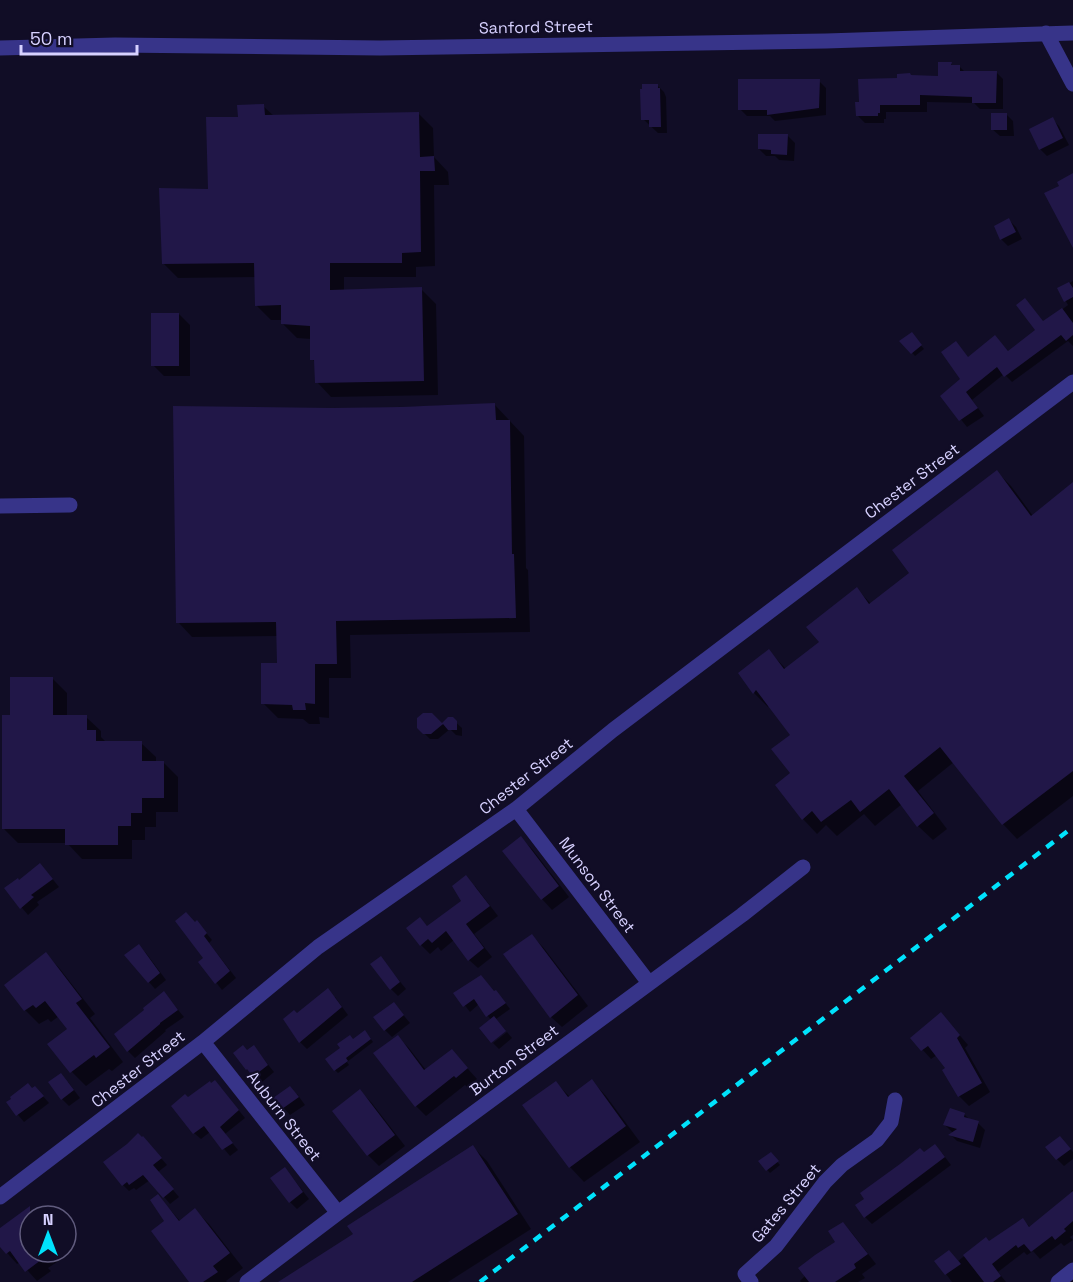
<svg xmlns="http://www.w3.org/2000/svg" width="1073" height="1282" font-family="'Space Grotesk',sans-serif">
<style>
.shadow{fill:#0007}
.building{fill:#211748}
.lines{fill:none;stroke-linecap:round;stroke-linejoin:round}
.minor{stroke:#373489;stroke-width:15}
.rail{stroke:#00e2fc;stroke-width:4.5;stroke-dasharray:9 8;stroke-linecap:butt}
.labels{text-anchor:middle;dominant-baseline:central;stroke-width:4.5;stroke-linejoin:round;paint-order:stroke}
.street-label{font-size:16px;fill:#d7d1ff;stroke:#110d26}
</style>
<rect width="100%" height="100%" fill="#110d26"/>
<path class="shadow" d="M951 64 954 67H960L965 72H996L1003 79V109H980L974 103 927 102V112H886V119H884V123H865L858 116 899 80 912 77 940 78Z
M819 81 826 88V115L775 121 770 116H747L740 109Z
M657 85 664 92 666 97 667 133H658L643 119Z
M263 106 274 116 418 113 433 128 434 157 448 172 449 185H434L435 266 416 267V277H344V291L421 289 436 304 438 395 331 397 317 382 316 363 312 359 311 339 297 338 283 324 282 320H271L257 306 256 277 178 278 163 263 209 191 239 119Z
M1006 114 1013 121 1014 136H1000L992 129Z
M1052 119 1059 126 1069 145 1047 156 1040 149Z
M788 136 795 143 794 161 779 160 775 156H766L759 149Z
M1009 220 1016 227 1022 239 1008 246 1001 239 996 227Z
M1073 281V346L1068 341 1012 382 1004 374 972 400 984 416 967 427 942 396 963 379 969 359 995 337 1009 352 1038 330 1044 323 1068 305 1059 289Z
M179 314 190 325V376H164L153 365Z
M914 337 924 349 915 356 902 341Z
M494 404 524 436 526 568 528 570 530 632 350 635 351 678H329V718L319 717 320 724H309L303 719 278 718 263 703 278 665V636L192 637 178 622 333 409Z
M997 472 1011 486 1033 516 1073 484V796L1017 839 1003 824 954 762 918 791 947 829 933 840 918 826 902 804 875 826 864 814 837 836 826 825 817 834 803 819 777 785 792 773V735L770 705 768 707 754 693 769 651 786 669 821 642 857 589 871 604 911 574Z
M52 678 67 693V717H86L101 731V737L107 743H141L156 757V762H163L178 777V812H156V827H145V840H132V859H82L67 843H18L4 829 11 717Z
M431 714 442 725 448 719H452L462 728V736L456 735 450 729 438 739H430L418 727Z
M521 838 532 849 569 897 552 910 542 899Z
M47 872 59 887 37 902 39 905 28 915 6 889 19 882Z
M475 886 498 916 474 934 492 957 478 968 469 960 454 940 441 951 438 947 430 954 421 945 408 928 420 919 428 927 463 901Z
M195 923 203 929 212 940 209 943 236 978 222 990 200 962 205 958Z
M532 936 543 947 588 1006 562 1027 551 1017Z
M139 946 146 953 166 980 155 989 149 982Z
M46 954 60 969 95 1014 90 1018 123 1062 112 1071 109 1069 86 1086 72 1072 69 1029 59 1016 51 1022 48 1019 39 1024 25 1010Z
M381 958 406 989 398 996 391 989Z
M164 993 184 1017 165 1030 166 1031 135 1058 128 1051Z
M495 993 501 997 510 1009 496 1019 505 1030 491 1041V1020L479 1004 470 1012 456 994Z
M335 997 348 1015 307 1049 300 1042 297 1015Z
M400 1011 410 1023 392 1037 385 1030Z
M950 1024 968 1045 965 1048 990 1092 969 1106 959 1096 944 1070 948 1068 937 1055 931 1059 912 1038Z
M507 1032 512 1038 499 1049 493 1043Z
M368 1035 373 1042 347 1062 349 1065 338 1073 335 1070 353 1040Z
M397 1037 408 1047 426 1070 452 1051 477 1079 467 1087 465 1085 426 1116 416 1106Z
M254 1047 274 1072 262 1082 248 1069V1052Z
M592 1081 606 1096 640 1142 584 1182 570 1167 525 1106 556 1083 570 1097Z
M68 1082 80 1098 69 1106 62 1099Z
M221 1088 245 1118 225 1134 238 1150 230 1156 210 1132 201 1139 194 1133 188 1098Z
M360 1091 371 1102 405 1146 379 1166 368 1155 334 1111Z
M297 1094 305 1105 290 1115 275 1098Z
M42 1095 49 1103 24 1122 8 1103Z
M964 1114 970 1120 978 1123 985 1130 980 1148 957 1141 951 1135 953 1133 945 1125Z
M149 1144 167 1165 158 1172 179 1197 170 1204 150 1180 136 1190 134 1188 129 1191 123 1185Z
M1067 1145 1073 1152V1159L1064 1166 1057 1159Z
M473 1147 487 1161 531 1229 448 1282H291Z
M942 1153 951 1165 872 1224 866 1218 857 1206 924 1154Z
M770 1154 780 1165 770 1173 760 1162Z
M291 1176 309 1199 297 1209 290 1202Z
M1073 1190V1235L1070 1237 1073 1240 1064 1246 1061 1243 1040 1259 1033 1251 1027 1255 1024 1252 998 1272 1006 1282H952L937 1262 958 1261 986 1239 989 1243 1023 1220 1031 1228 1073 1193 1071 1191Z
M158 1196 180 1221 195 1210 209 1224 243 1268 226 1281 227 1282H191Z
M29 1209 35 1216H30V1252H63L60 1254 63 1258 48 1268 51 1271 37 1281 20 1262 17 1264 0 1245V1230Z
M843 1223 852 1233 876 1264 862 1274 865 1278 858 1282H801L800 1281 837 1243Z"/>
<path class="building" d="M938 62H952L951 65H960V71H997L996 103H972V97L920 95V105H880V113H878V116H856L855 102H859L858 79 897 78V74L910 73 911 75 938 76Z
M738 79H820L819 108 767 115V110H738Z
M642 84H658V88H660L661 127H649V120H641L640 89H642Z
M264 104 265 115 419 112 420 157 434 156 435 171H420L421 252 402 253V263H330V290L422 287 424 381 315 383 314 360H310V326L281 324V305L255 306 254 263 162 264 159 188 208 189 206 117H238L237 105Z
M991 113H1007V130H991Z
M1053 117 1063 138 1039 150 1029 129Z
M758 134H788L787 155 771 154V150L758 149Z
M1073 173V248L1044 193 1059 186 1057 182Z
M1009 218 1016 232 1000 240 994 226Z
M1069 282 1073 288V297L1064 302 1057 288Z
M1025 298 1043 321 1062 308 1073 323V335L1066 341 1061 335 1004 377 997 367 966 392 978 408 959 421 940 396 960 379 941 352 956 341 968 357 995 335 1008 351 1035 330 1016 305Z
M151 313H179V366H151Z
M912 332 922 345 911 354 899 341Z
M495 403 496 420H510L512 554H514L516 618 336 621 337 664H315V704L305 703 306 710H293L292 705 261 704V663H277L276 622 176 623 173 406 333 408 399 407Z
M997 470 1031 516 1073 482V771L1002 825 940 747 904 776 934 813 917 827 889 789 860 812 851 800 821 822 812 811 802 820 775 785 790 773 771 749 790 735 756 690 753 694 738 673 769 649 784 669 819 642 806 627 857 587 869 604 909 573 892 550Z
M10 677H53V715H87V730H96V741H142V761H164V798H142V813H131V826H118V845H65V829H2V715H10Z
M423 713H432L442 723 448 717H453L457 721V730H448L443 724 431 734H423L417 728V718Z
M521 836 559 886 541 900 502 851Z
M40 863 53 879 31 895 34 897 20 909 4 888 18 878 19 880Z
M466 875 490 906 466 924 484 948 468 961 446 931 432 943 428 939 420 946 406 928 420 917 427 926 461 901 452 886Z
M186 912 195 922 197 920 207 933 204 936 230 971 215 984 198 962 203 958 175 921Z
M532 934 578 995 550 1018 503 954Z
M139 944 160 973 148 983 124 955Z
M46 952 82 999 76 1003 110 1047 96 1058 94 1055 70 1073 47 1044 67 1029 45 1001 36 1008 33 1005 24 1011 4 985Z
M381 956 400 982 390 990 370 964Z
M481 975 494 991 496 990 506 1003 486 1017 474 999 463 1007 453 993Z
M328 988 342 1007 299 1043 283 1019 294 1010 297 1013Z
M164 991 178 1010 160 1023V1024L127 1052 114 1034 144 1010 143 1008Z
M394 1002 404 1015 384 1031 373 1017Z
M941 1012 960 1035 957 1038 982 1083 958 1097 942 1070 945 1068 928 1046 921 1051 910 1038Z
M494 1016 506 1031 491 1043 479 1028Z
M365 1030 371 1039 346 1058 348 1061 334 1071 325 1059 340 1048 337 1044 350 1035 353 1039Z
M398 1035 424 1070 452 1049 468 1068 456 1078 454 1076 415 1107 373 1053Z
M243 1045 247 1050 254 1045 268 1065 254 1076 251 1072 250 1073 247 1069 246 1070 233 1053Z
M61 1073 74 1090 61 1100 48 1082Z
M592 1079 626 1126 569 1168 522 1105 556 1081 568 1097Z
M215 1080 239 1110 220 1127 233 1143 222 1150 204 1126 193 1134 171 1106 185 1094 188 1097 210 1081 211 1083Z
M28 1083 32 1088 35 1086 44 1096 16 1116 6 1102 11 1099 10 1097Z
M290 1086 299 1097 282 1109 273 1098Z
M360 1089 395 1135 367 1156 332 1111Z
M950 1108 965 1113 964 1117 979 1121 973 1142 948 1135 957 1129 943 1125Z
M138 1133 142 1137 143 1136 162 1158 153 1165 174 1189 163 1198 143 1175 129 1185 127 1182 122 1186 103 1162 127 1144Z
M1060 1136 1071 1149 1056 1160 1045 1147Z
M935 1144 945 1157 864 1218 855 1205 864 1199 860 1193 900 1164 920 1148 924 1152Z
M473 1145 518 1214 412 1282H278L353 1234 347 1226Z
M771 1152 779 1161 766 1171 758 1161Z
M285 1167 303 1192 289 1203 270 1178Z
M1073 1191V1221L1064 1229 1066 1231 1055 1240 1052 1236 1031 1252 1024 1244 1018 1248 1016 1245 992 1264 1001 1276 993 1282H984L963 1255 986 1237 989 1241 1023 1218 1029 1227Z
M158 1194 179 1221 195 1208 230 1253 213 1266 218 1272 203 1282H189L151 1231 164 1221 150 1200Z
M30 1206V1252H35L41 1260 25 1272 10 1251 6 1254 0 1247V1228Z
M843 1222 868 1254 854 1264 856 1268 835 1282H809L798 1268 815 1255 835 1242 828 1231Z
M949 1250 961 1264 945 1275 934 1261Z"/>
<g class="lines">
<path class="minor" d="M1046 33 1073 84
M0 48 115 45 380 48 826 41 1073 33
M0 506 70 505
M516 809 649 983
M203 1042 338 1213
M0 1197 203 1042 318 947 516 809 613 730 1073 382
M247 1282 338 1213 742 915 803 867
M751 1282 745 1274 776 1246 825 1182 842 1165 877 1140 891 1122 895 1100
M1058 1282 1073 1270"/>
<path class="rail" d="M480 1282 1073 827"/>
</g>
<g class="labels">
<g class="street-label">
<text transform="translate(536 27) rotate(-1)">Sanford Street</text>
<text transform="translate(912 481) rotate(-37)">Chester Street</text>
<text transform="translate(526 776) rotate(-38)">Chester Street</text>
<text transform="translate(597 885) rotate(53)">Munson Street</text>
<text transform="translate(514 1060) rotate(-37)">Burton Street</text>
<text transform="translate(138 1069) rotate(-38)">Chester Street</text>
<text transform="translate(284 1116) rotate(52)">Auburn Street</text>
<text transform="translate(786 1203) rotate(-50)">Gates Street</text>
</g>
</g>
<g transform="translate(48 1234)"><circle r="28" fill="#110d26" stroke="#605b7d" stroke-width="1.5"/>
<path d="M0-4.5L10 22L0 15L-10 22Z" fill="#00e2fc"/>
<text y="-9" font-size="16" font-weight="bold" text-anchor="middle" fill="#d7d1ff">N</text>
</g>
<path d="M21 45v9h116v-9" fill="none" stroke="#d7d1ff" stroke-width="3"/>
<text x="30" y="45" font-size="18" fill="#d7d1ff" stroke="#110d26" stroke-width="4.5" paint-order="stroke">50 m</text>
</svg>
